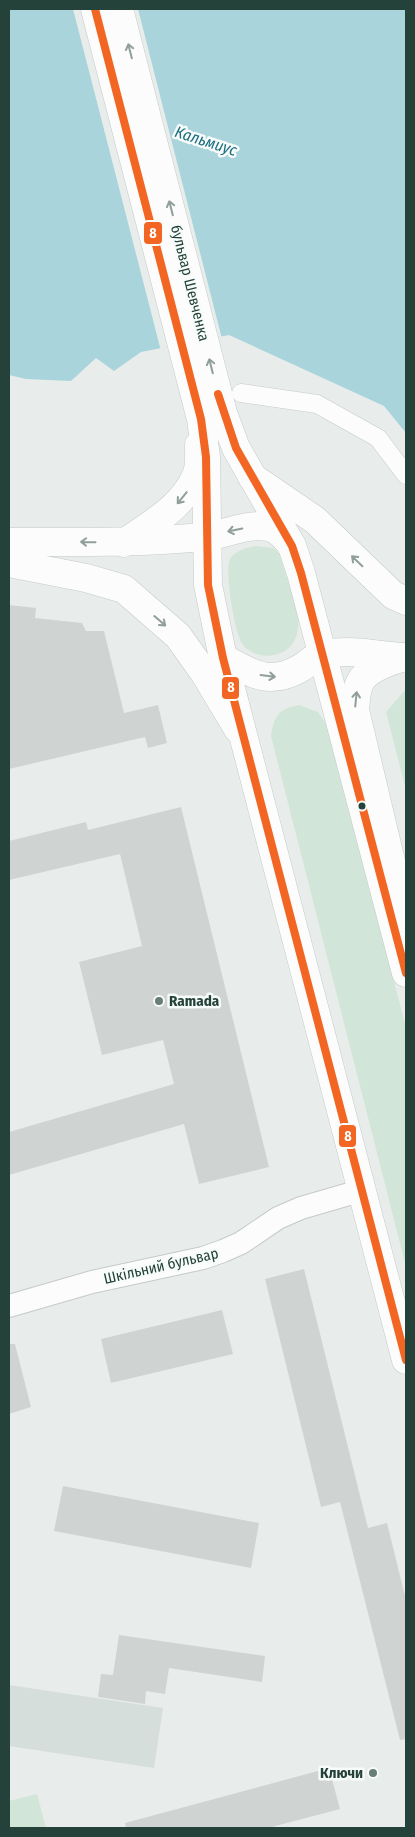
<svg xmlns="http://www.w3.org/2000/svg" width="415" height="1837" font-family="'Fira Sans Condensed',sans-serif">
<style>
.built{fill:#d6dedb}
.green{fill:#d1e6d8}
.water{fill:#a9d4db}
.pier{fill:#e8edeb}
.building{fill:#cfd4d2}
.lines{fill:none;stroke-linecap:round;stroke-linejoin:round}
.pedestrian-casing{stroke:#c5cac8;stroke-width:19}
.minor-casing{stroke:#c5cac8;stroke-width:24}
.tertiary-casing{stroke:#c5cac8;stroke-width:29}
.secondary-casing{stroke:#c3cbc8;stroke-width:29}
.pedestrian{stroke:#fcfcfc;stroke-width:18}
.minor{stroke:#fcfcfc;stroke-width:22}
.tertiary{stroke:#fcfcfc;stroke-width:28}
.secondary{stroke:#fcfcfc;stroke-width:28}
.bus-1-casing{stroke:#f7fbf9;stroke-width:11}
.bus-1{stroke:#f26522;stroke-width:8}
.oneway{stroke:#909f9b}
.bus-dot{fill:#24423a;stroke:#f7fbf9;stroke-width:2}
.poi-dot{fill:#697e78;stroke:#f7fbf9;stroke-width:2}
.labels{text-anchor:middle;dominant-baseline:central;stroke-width:5;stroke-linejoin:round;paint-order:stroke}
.street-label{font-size:15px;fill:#24423a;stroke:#f7fbf9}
.poi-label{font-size:15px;font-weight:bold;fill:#24423a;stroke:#f7fbf9;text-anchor:start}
.water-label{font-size:16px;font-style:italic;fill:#1c6f80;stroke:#f7fbf9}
.line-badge{stroke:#f7fbf9;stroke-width:2}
.badge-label{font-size:14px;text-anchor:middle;font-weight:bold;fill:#fff}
</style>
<rect width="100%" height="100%" fill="#e8edeb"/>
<path class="built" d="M9 1685 163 1708 154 1768 9 1746Z"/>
<path class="green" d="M256 546 273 548 279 553 298 613C299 622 299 634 293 643 283 659 255 660 243 645 235 636 224 571 230 559 235 550 247 548 256 546Z
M406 689V790L386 712Z
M299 705 318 712 326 724 406 1027V1267L271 736C274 716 278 709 299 705Z
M37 1794 46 1828H9V1801Z"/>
<path class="water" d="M9 9H406V433L384 406 229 335 141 352 114 371 96 358 71 381 26 379 9 375Z"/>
<path class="pier" d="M73 9H138L222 339 161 351Z"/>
<path class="building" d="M9 605 36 608 35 618 82 623 86 631H104L124 713 158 705 167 743 148 748 145 737 9 769Z
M181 807 269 1167 199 1184 184 1124 9 1175V1132L174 1084 163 1040 102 1055 79 962 142 946 120 854 9 880V841L86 822 88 830Z
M304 1269 368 1528 387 1523 406 1600V1739L400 1740 340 1502 321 1507 265 1279Z
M222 1310 233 1354 111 1383 101 1339Z
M9 1344H15L31 1407 9 1414Z
M63 1486 259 1523 251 1568 54 1531Z
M119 1635 265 1656 262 1682 169 1668 165 1694 146 1691 145 1704 98 1697 101 1674 113 1675Z
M329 1768 340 1809 268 1828H126L125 1823Z"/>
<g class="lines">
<defs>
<path id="pedestrian" d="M241 393 317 404 378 438 406 475"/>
<path id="minor" d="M9 1306 92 1282 203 1258 223 1251 241 1243 278 1218 301 1208 363 1190"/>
<path id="tertiary" d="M252 477 315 520 393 595 406 601
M9 542C74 542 139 543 204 537 225 535 246 523 268 527 278 529 286 538 292 546
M124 543C151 524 185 506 197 473 200 465 199 454 199 445
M9 563 86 578 124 589 178 636 205 674 238 729
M223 658C251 673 268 686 299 669 308 664 314 656 325 654 351 649 376 655 402 657
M403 912 355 710C356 700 356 687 362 679 370 668 392 660 405 657"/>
<path id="secondary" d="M95 9 201 419 206 457 208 585 223 658 406 1360
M119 9 223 413 236 448 292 546 301 573 406 973"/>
</defs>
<use href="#pedestrian" class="pedestrian-casing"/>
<use href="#minor" class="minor-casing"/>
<use href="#tertiary" class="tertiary-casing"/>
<use href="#secondary" class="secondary-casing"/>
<use href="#pedestrian" class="pedestrian"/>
<use href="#minor" class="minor"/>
<use href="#tertiary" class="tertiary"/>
<use href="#secondary" class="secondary"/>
<defs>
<path id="bus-1" d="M95 9 201 419 206 457 208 585 223 658 406 1360
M218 394 236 448 292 546 301 573 406 973"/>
</defs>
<use href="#bus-1" class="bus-1-casing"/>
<use href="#bus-1" class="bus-1"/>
</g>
<defs><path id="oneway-shaft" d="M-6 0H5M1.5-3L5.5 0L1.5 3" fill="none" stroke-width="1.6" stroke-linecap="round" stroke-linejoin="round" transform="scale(1.25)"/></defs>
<g class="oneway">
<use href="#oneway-shaft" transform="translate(130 51) rotate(-104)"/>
<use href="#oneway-shaft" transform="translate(171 208) rotate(-104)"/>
<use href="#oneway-shaft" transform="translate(211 366) rotate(-104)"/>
<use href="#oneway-shaft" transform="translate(182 498) rotate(129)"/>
<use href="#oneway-shaft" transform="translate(235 530) rotate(168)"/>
<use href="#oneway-shaft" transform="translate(88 542) rotate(-179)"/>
<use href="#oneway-shaft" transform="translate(357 561) rotate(-136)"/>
<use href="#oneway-shaft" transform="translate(160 621) rotate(41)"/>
<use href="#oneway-shaft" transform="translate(268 676) rotate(7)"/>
<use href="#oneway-shaft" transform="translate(356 699) rotate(-84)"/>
</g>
<circle class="bus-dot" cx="362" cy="806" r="4.5"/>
<g class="poi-dot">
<circle cx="159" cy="1001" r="5"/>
<circle cx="373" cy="1773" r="5"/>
</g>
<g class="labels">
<g class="street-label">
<text transform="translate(190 283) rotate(76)">бульвар Шевченка</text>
<text transform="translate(161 1266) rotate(-13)">Шкільний бульвар</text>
</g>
<g class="poi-label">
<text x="169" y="1001">Ramada</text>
<text x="363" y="1773" text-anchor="end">Ключи</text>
</g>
<g class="water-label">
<text transform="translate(206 141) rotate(18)">Кальмиус</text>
</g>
</g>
<g class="line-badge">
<rect x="143" y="221" width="20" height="24" rx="5" fill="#f26522"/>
<rect x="221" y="676" width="19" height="24" rx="5" fill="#f26522"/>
<rect x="338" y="1124" width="19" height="24" rx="5" fill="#f26522"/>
</g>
<g class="badge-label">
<text x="153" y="238">8</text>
<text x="231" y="692">8</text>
<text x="348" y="1141">8</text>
</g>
<rect width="415" height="1837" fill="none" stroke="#24423a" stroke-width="20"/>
</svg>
